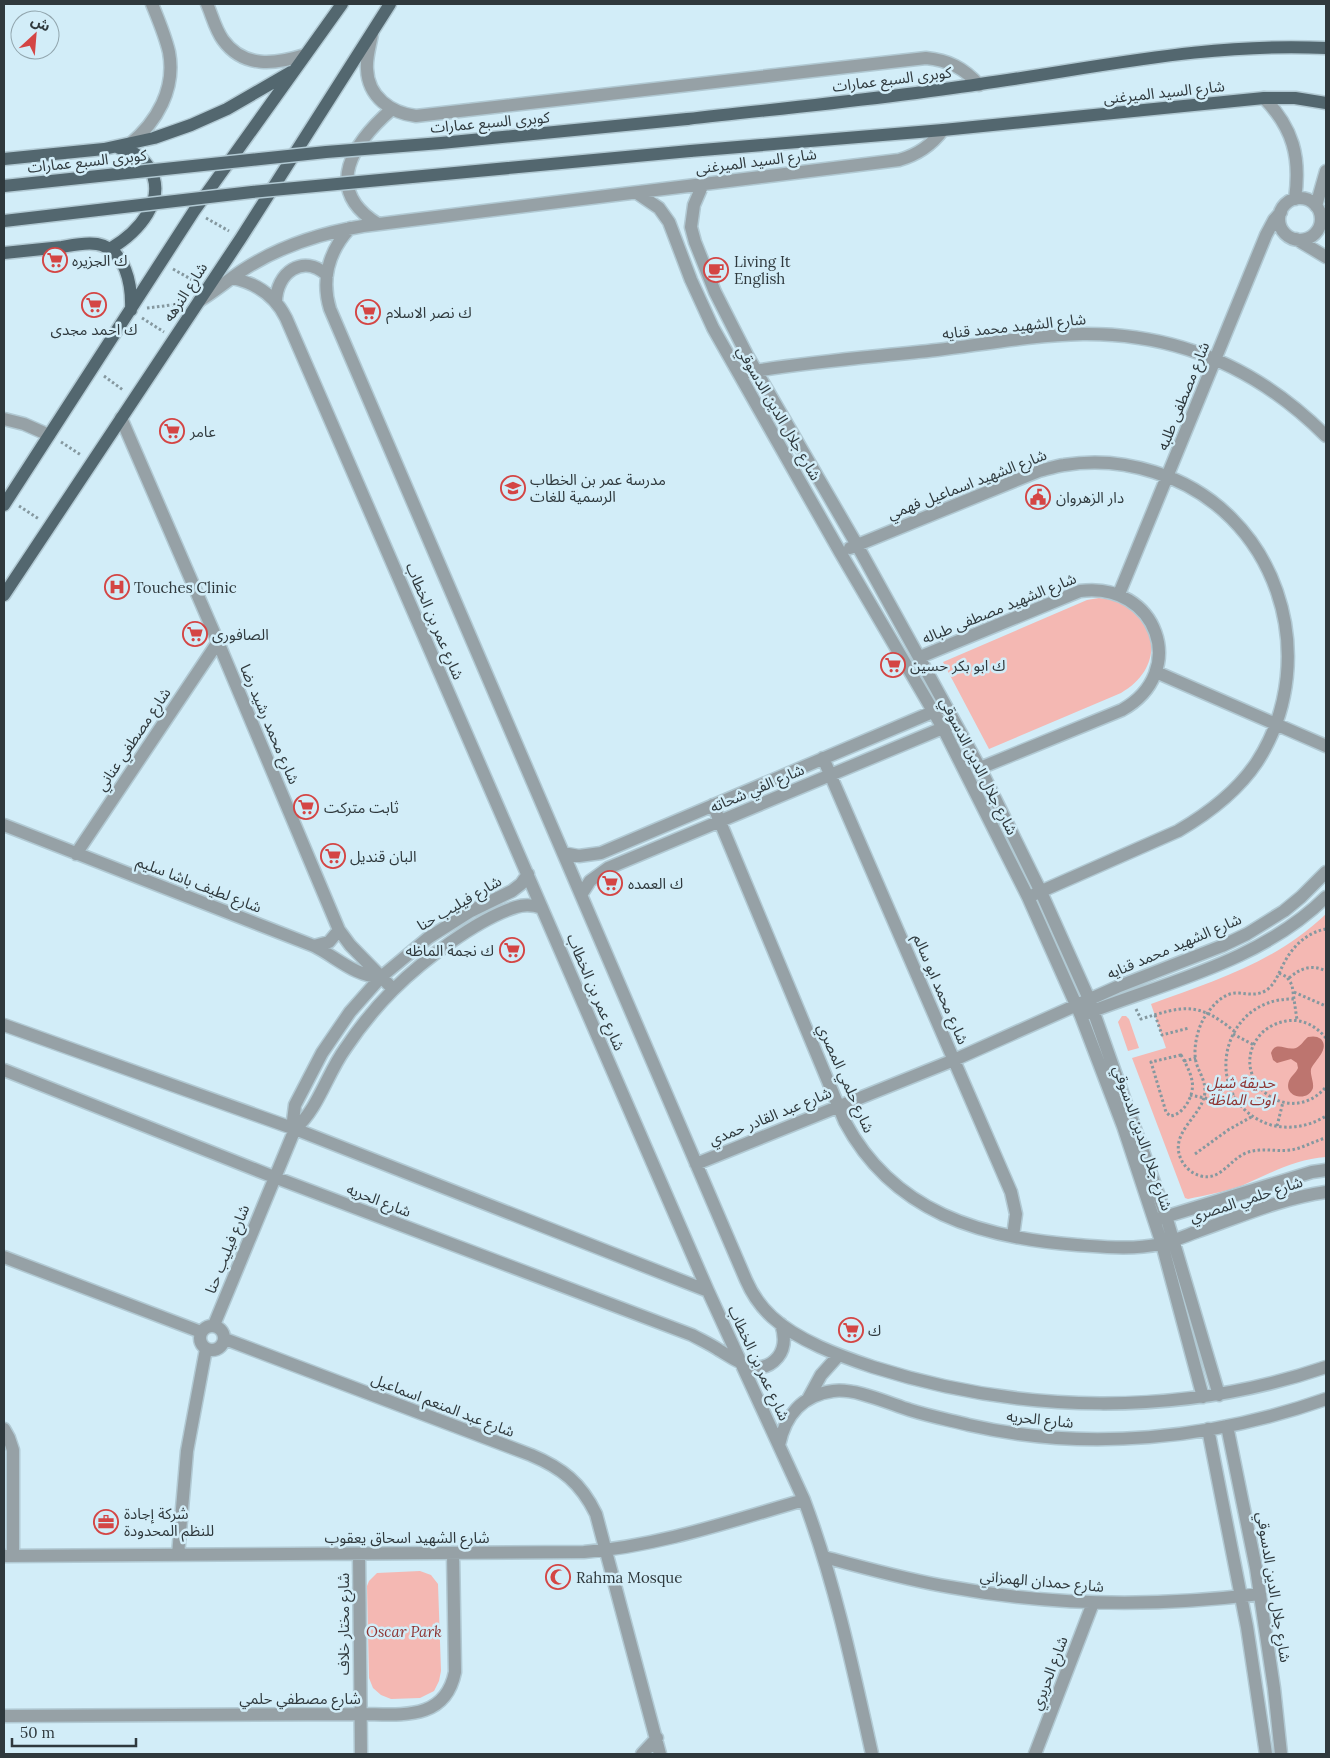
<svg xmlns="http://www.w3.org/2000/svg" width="1330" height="1758" font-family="Lora,'Noto Sans Arabic',serif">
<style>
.green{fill:#f4b8b3}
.water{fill:#bd756f}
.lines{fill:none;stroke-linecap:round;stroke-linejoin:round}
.minor-casing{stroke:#b1c9d3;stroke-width:15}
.major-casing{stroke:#b1c9d3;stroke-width:15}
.path{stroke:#85989f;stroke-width:3;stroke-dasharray:2.5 2.5;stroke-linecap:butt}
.minor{stroke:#96a1a6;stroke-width:12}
.major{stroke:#53676f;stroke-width:12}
.major-bridge-casing{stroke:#b1c9d3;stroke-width:15;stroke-linecap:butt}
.major-bridge{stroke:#53676f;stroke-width:12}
.labels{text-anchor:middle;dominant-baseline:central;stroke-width:5;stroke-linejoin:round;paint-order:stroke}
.street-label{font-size:15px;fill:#2f393d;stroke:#d2edf8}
.poi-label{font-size:15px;fill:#2f393d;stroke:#d2edf8;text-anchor:start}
.park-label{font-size:15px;font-style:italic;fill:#8e3432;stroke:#d2edf8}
</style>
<rect width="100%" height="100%" fill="#d2edf8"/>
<path class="green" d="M1099 598C1155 602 1172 664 1121 693L989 749 943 662 1087 600Z
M1326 914V1157C1295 1159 1269 1174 1241 1186 1224 1192 1206 1195 1188 1199L1185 1198 1132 1058 1166 1048 1151 1004C1214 981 1276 962 1326 914Z
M1122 1016H1126L1129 1019 1139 1048 1128 1051 1118 1022Z
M420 1571 431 1575 438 1584 441 1671 439 1681 434 1691 420 1698 391 1699 381 1695 373 1688 369 1678 367 1586 369 1581 377 1573Z"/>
<path class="water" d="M1308 1037C1313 1036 1317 1036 1321 1039 1330 1049 1315 1060 1311 1069 1310 1075 1314 1082 1313 1088 1308 1103 1283 1097 1289 1081 1291 1076 1296 1073 1298 1068L1297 1063 1291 1059 1277 1063 1273 1060 1271 1053C1276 1040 1285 1051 1296 1048 1301 1046 1304 1040 1308 1037Z"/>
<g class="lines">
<defs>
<path id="minor" d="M207 4C212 15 215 29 223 40 244 69 276 64 305 55
M372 34C370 46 366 58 367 69 368 97 391 113 416 116L926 58C948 60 964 68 979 85
M1264 98C1293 128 1301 157 1295 199
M129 145C157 122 176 89 169 52 165 35 158 19 152 4
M703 184 694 205 691 227 695 242 715 292 747 355 857 545 980 768 1041 892 1089 999 1166 1216 1219 1395
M637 193 659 208 669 222 691 280 713 328 840 552 943 728 1028 897 1081 1016 1123 1126 1162 1244 1203 1397
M1279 219a21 21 0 1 1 42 0a21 21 0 1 1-42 0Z
M1316 206 1326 171
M378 224C321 189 354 142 392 109
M350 228C329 251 321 279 330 309L746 1280C752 1294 761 1307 772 1317 798 1341 840 1356 873 1367 1021 1414 1179 1417 1326 1367
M1296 239 1326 257
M232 278C256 283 275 296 286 318L708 1291 804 1500C835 1583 853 1668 872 1754
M199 301C214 292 228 280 243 270 280 246 321 233 363 226L899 160C917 155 931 146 943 130
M276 302C276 273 303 253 327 275
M749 372C811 361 874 357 937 350 985 344 1034 335 1083 334 1179 333 1259 369 1326 436
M121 418 218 642 339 930 350 945 393 989
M4 419 24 424 49 435
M850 548 1039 471C1047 469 1056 466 1064 465 1094 460 1126 463 1154 472 1276 509 1325 656 1257 762 1237 792 1209 813 1178 831L1035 894
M1119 594 1266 235 1274 220 1281 212
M920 657 1080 591C1157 581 1190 672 1122 710L980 768
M1156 672 1326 746
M823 758 1011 1192 1016 1214 1013 1236
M713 805 845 1122C893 1212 981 1238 1077 1245 1105 1247 1133 1250 1160 1244 1172 1242 1185 1236 1196 1232 1239 1217 1282 1198 1326 1192
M4 825 314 946C336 957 356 977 381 977
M563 853 579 856 601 853 942 708
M76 854 218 642
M581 895 590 881 608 868 950 725
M314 946 329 942 339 930
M1085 1014C1167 982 1261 961 1326 897
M4 1025 295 1129 708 1291
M4 1070 274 1177 692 1335C701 1340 710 1344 719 1350 737 1361 760 1379 778 1357 786 1347 785 1336 781 1324
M295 1129 293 1121 295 1105 322 1053 350 1012 381 977 428 938 471 911 512 891 521 884 528 874
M696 1164 954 1060 1117 987 1222 946 1247 934 1284 911 1301 897 1326 872
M1158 1219 1312 1172 1326 1170
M4 1257 201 1332
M214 1325 295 1129C318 1109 327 1074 345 1049 359 1028 375 1008 393 990 422 961 477 919 516 907 525 904 534 905 542 908
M200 1338a12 12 0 1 1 24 0a12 12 0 1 1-24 0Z
M225 1339 531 1455C562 1468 581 1483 596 1514L660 1754
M808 1399 821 1375 839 1355
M1227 1426 1256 1568 1274 1688 1281 1754
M4 1429 9 1438 13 1450V1556
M1208 1429 1247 1627 1266 1754
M779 1445C785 1416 802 1395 833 1391 855 1388 888 1403 910 1410 929 1416 949 1420 969 1425 1087 1452 1212 1439 1326 1399
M359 1554 361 1754
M178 1555 187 1451 206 1349
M4 1556 584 1552C659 1546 731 1521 804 1500
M824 1557C866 1568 907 1580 950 1587 1053 1606 1156 1607 1260 1594
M4 1716 360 1714C400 1714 445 1722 455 1672L453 1553
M642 1754 657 1738
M1035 1754 1093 1603"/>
<path id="major" d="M687 119C784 108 883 99 980 84 1096 68 1208 42 1326 48
M690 151 943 130 1264 98H1295L1326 103
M4 159 104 149 154 138 191 125 227 109 291 72
M110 249C137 233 170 199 148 166 141 156 131 150 119 148
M4 253C23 251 42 249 62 247 73 245 85 242 97 244 126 249 132 285 131 310
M4 505 194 211 342 4
M4 595 241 238 390 4"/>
</defs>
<use href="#minor" class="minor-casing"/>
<use href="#major" class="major-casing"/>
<path class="path" d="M206 218 229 231
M173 269 196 282
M147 308 180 304
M142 318 164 332
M104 376 123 390
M61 442 81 455
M19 506 39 519
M1326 929C1305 933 1291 948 1282 967 1278 975 1275 983 1268 989 1259 996 1250 994 1239 993 1223 992 1212 1006 1204 1018 1197 1030 1193 1049 1196 1062 1199 1073 1205 1079 1205 1091 1204 1117 1165 1133 1183 1163 1187 1169 1193 1174 1201 1176 1221 1181 1229 1160 1246 1153 1261 1147 1275 1152 1291 1150 1303 1148 1314 1141 1326 1138
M1279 973 1287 977 1292 985 1297 1020
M1289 978C1301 968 1311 964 1326 971
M1294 992 1326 1006
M1294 999C1218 997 1199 1102 1271 1125 1290 1130 1310 1126 1326 1116
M1136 1009 1141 1019C1183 1006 1198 1001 1234 1031
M1155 1015 1162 1035 1189 1028
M1233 1034 1254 1045
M1326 1038C1316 1026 1302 1018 1286 1021 1276 1023 1267 1027 1260 1035 1225 1077 1288 1131 1326 1087
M1181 1055C1185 1062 1191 1073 1192 1081 1195 1094 1184 1115 1170 1116L1166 1112 1151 1062Z
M1184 1061 1196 1058
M1190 1095 1215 1100 1235 1097
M1277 1126 1283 1102
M1195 1154 1228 1130 1253 1116"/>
<use href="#minor" class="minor"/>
<use href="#major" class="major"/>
<defs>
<path id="major-bridge" d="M4 186 326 152 441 143 687 119
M4 221 252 192 690 151"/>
</defs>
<use href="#major-bridge" class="major-bridge-casing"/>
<use href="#major-bridge" class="major-bridge"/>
</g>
<defs>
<symbol id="supermarket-ring" viewBox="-11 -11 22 22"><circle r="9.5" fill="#d2edf8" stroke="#d44544" stroke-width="1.5"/><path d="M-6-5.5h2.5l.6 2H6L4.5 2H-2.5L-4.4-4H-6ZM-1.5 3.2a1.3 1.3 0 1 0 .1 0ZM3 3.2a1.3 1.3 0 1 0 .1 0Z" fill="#d44544"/></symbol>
<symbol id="cafe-ring" viewBox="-11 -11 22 22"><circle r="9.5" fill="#d2edf8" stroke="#d44544" stroke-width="1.5"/><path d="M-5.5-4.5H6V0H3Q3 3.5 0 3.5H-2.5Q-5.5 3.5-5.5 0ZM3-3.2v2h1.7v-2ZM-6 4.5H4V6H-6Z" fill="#d44544"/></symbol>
<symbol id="school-ring" viewBox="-11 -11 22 22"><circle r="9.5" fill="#d2edf8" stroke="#d44544" stroke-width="1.5"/><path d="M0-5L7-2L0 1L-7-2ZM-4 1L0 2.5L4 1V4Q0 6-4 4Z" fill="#d44544"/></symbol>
<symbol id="civic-ring" viewBox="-11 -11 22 22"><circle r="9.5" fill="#d2edf8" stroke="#d44544" stroke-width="1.5"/><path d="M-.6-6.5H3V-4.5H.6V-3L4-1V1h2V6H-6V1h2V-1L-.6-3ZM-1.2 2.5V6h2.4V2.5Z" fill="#d44544"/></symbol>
<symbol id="hospital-ring" viewBox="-11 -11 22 22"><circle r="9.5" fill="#d2edf8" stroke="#d44544" stroke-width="1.5"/><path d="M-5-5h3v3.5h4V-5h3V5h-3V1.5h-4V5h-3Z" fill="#d44544"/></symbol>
<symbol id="office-ring" viewBox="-11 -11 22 22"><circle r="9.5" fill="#d2edf8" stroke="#d44544" stroke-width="1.5"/><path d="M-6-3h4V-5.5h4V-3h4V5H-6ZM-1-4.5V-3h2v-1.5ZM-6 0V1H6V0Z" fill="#d44544"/></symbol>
<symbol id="mosque-ring" viewBox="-11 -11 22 22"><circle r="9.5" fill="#d2edf8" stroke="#d44544" stroke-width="1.5"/><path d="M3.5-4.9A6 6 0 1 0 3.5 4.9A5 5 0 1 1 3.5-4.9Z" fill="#d44544"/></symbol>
</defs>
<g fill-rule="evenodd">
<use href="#supermarket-ring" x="41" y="246" width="28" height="28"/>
<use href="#cafe-ring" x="702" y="256" width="28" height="28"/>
<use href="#supermarket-ring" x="80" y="291" width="28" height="28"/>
<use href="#supermarket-ring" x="354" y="298" width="28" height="28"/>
<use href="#supermarket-ring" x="158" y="417" width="28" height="28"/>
<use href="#school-ring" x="499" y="474" width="28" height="28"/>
<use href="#civic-ring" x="1024" y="483" width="28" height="28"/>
<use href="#hospital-ring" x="103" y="573" width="28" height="28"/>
<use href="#supermarket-ring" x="181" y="620" width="28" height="28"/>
<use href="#supermarket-ring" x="879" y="651" width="28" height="28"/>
<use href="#supermarket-ring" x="292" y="793" width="28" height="28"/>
<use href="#supermarket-ring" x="319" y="842" width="28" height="28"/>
<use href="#supermarket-ring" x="596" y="869" width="28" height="28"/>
<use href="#supermarket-ring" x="498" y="936" width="28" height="28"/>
<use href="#supermarket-ring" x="837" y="1316" width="28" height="28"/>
<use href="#office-ring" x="92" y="1508" width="28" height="28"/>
<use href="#mosque-ring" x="544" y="1563" width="28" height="28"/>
</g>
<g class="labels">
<g class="street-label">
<text transform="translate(892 79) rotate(-7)">كوبرى السبع عمارات</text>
<text transform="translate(1164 92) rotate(-6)">شارع السيد الميرغنى</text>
<text transform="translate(490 122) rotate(-5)">كوبرى السبع عمارات</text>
<text transform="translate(87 161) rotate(-6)">كوبرى السبع عمارات</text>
<text transform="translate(756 161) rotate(-7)">شارع السيد الميرغنى</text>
<text transform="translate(185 292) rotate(-57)">شارع النزهه</text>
<text transform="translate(1014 326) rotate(-6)">شارع الشهيد محمد قنايه</text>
<text transform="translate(1183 396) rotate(-68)">شارع مصطفى طلبه</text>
<text transform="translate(779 413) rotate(60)">شارع جلال الدين الدسوقي</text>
<text transform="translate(967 484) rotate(-21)">شارع الشهيد اسماعيل فهمي</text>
<text transform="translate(999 608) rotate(-22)">شارع الشهيد مصطفى طباله</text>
<text transform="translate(435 621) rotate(67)">شارع عمر بن الخطاب</text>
<text transform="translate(270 724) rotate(67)">شارع محمد رشيد رضا</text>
<text transform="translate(133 739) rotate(-56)">شارع مصطفي عناني</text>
<text transform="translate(979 766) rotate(63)">شارع جلال الدين الدسوقي</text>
<text transform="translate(757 788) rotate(-23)">شارع الفي شحاته</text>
<text transform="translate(199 884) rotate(21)">شارع لطيف باشا سليم</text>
<text transform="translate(459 903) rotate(-30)">شارع فيليب حنا</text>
<text transform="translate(1174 946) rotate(-23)">شارع الشهيد محمد قنايه</text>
<text transform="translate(941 989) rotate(67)">شارع محمد ابو سالم</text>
<text transform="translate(596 992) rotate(67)">شارع عمر بن الخطاب</text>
<text transform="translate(846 1078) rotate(66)">شارع حلمي المصري</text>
<text transform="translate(770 1116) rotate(-22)">شارع عبد القادر حمدي</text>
<text transform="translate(1143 1138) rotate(71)">شارع جلال الدين الدسوقي</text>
<text transform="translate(1246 1199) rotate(-18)">شارع حلمي المصري</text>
<text transform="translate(379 1200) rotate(21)">شارع الحريه</text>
<text transform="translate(227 1249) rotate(-68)">شارع فيليب حنا</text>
<text transform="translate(759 1363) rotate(65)">شارع عمر بن الخطاب</text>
<text transform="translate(443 1405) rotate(21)">شارع عبد المنعم اسماعيل</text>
<text transform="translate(1040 1419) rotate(6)">شارع الحريه</text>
<text x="407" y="1537">شارع الشهيد اسحاق يعقوب</text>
<text transform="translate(1042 1581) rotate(5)">شارع حمدان الهمزاني</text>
<text transform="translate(1274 1587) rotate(81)">شارع جلال الدين الدسوقي</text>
<text transform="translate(343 1624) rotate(-90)">شارع مختار خلاف</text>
<text transform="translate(1049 1673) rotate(-69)">شارع الحريري</text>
<text x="300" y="1698">شارع مصطفي حلمي</text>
</g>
<g class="poi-label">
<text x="72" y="260">ك الجزيره</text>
<text x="734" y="261">Living It<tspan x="734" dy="17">English</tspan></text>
<text x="386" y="312">ك نصر الاسلام</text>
<text x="94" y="329" text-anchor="middle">ك احمد مجدى</text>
<text x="190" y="431">عامر</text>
<text x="530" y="479">مدرسة عمر بن الخطاب<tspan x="530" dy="17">الرسمية للغات</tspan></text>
<text x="1056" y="497">دار الزهروان</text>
<text x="134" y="587">Touches Clinic</text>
<text x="212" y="634">الصافورى</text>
<text x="910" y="665">ك ابو بكر حسين</text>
<text x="324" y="807">ثابت متركت</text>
<text x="350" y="856">البان قنديل</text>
<text x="628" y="883">ك العمده</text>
<text x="494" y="950" text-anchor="end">ك نجمة الماظه</text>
<text x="868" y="1330">ك</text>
<text x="124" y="1513">شركة إجادة<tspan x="124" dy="17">للنظم المحدودة</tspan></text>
<text x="576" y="1577">Rahma Mosque</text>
</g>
<g class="park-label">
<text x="1241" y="1082">حديقة شيل<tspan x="1241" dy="17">اوت الماظة</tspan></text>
<text x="404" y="1631">Oscar Park</text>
</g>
</g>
<rect width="1330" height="1758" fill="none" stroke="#2f393d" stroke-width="10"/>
<g transform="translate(35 35) rotate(26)"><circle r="24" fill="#d2edf8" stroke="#91a5ad"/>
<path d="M0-4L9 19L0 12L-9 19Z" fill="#d44544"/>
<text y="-8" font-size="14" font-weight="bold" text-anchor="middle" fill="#2f393d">ش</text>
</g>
<path d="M12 1738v8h124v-8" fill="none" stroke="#2f393d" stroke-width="2.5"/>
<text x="20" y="1738" font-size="15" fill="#2f393d" stroke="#d2edf8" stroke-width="4" paint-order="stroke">50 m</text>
</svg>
